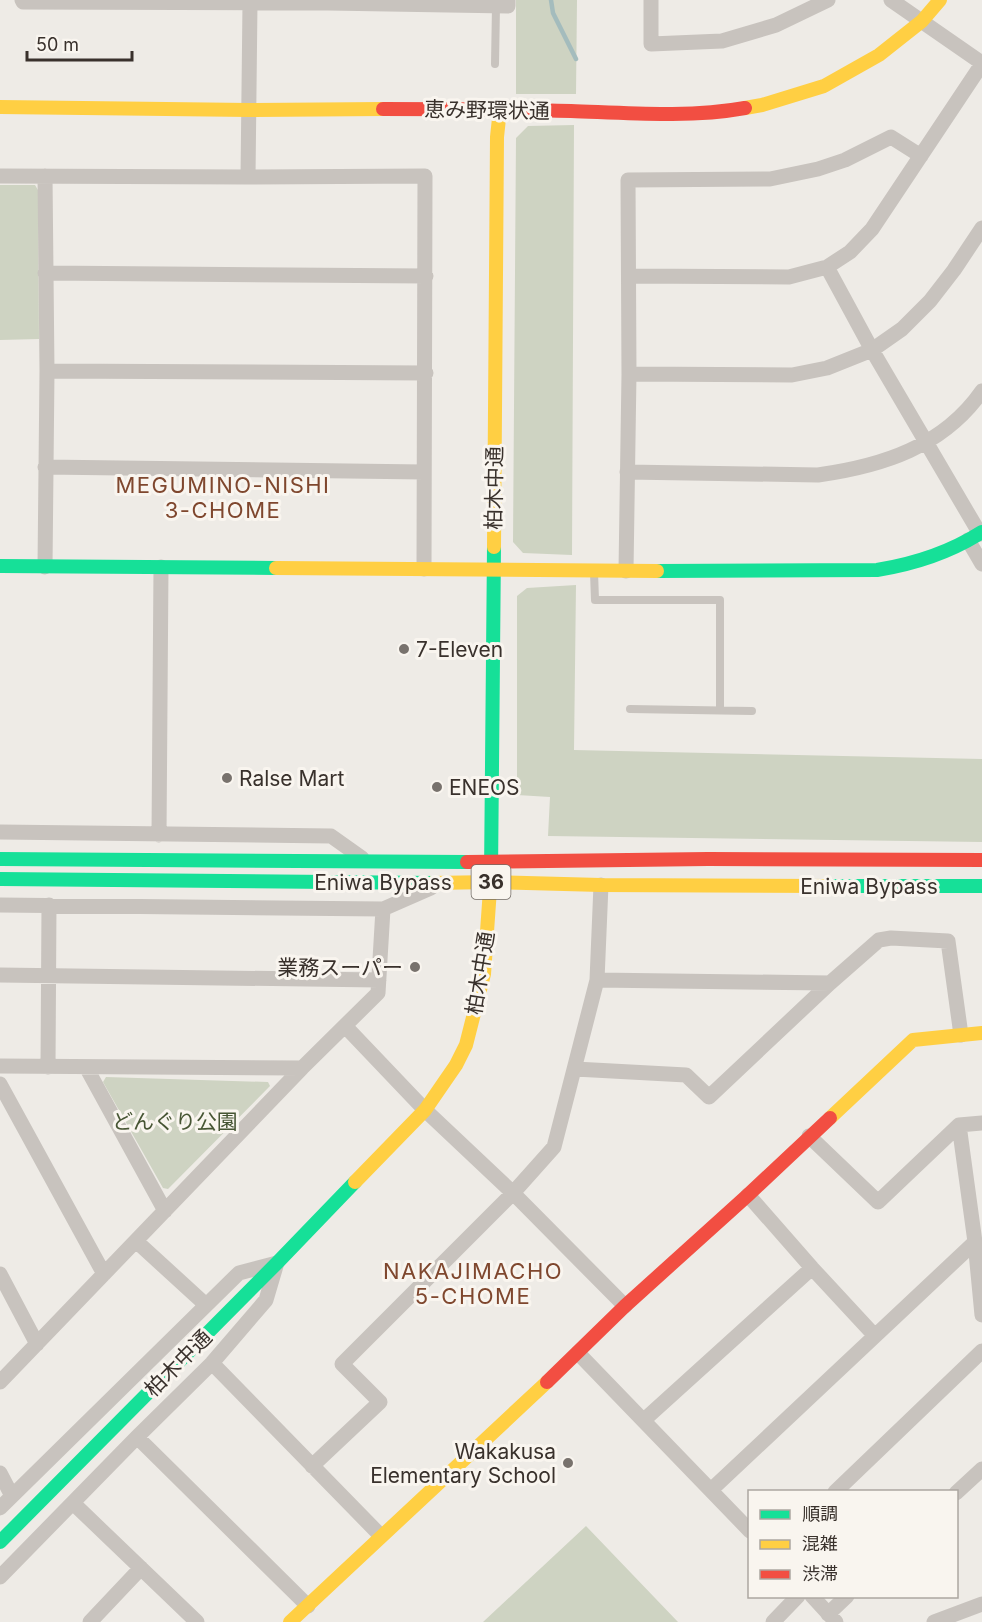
<svg xmlns="http://www.w3.org/2000/svg" width="982" height="1622" font-family="Inter,'Noto Sans JP',sans-serif">
<style>
.green{fill:#ced3c2}
.lines{fill:none;stroke-linecap:round;stroke-linejoin:round}
.stream{stroke:#a4bcbd;stroke-width:4.5}
.lane{stroke:#c8c3be;stroke-width:8}
.street{stroke:#c8c3be;stroke-width:15}
.fast{stroke:#16e098;stroke-width:14}
.slow{stroke:#ffcf43;stroke-width:14}
.jam{stroke:#f24e42;stroke-width:14}
.poi-dot{fill:#78726d;stroke:#f9f5ef;stroke-width:2}
.labels{text-anchor:middle;dominant-baseline:central;stroke-width:6;stroke-linejoin:round;paint-order:stroke}
.shield{fill:#f9f5ef;stroke:#736c66;stroke-width:1.5}
.shield-label{font-size:20px;font-weight:bold;fill:#39312c}
.street-label{font-size:21px;fill:#39312c;stroke:#f9f5ef}
.poi-label{font-size:21px;fill:#39312c;stroke:#f9f5ef;text-anchor:start}
.park-label{font-size:21px;fill:#465533;stroke:#f9f5ef}
.neighbourhood-label{font-size:22px;letter-spacing:1.5px;fill:#7f472e;stroke:#f9f5ef}
</style>
<rect width="100%" height="100%" fill="#eeebe6"/>
<path class="green" d="M516 0H577L576 94H516Z
M574 125 572 555 523 553 513 542 516 138 528 126Z
M0 185H35L38 190 39 339 0 340Z
M576 585 574 750 982 759V842L548 836 550 797 517 795V596L527 588Z
M106 1077 268 1082 270 1086 168 1189 163 1188 103 1082Z
M586 1526 678 1622H483Z"/>
<g class="lines">
<path class="stream" d="M551 0 553 13 576 59"/>
<path class="lane" d="M495 64 496 6
M594 572 595 600H720V710
M630 709 752 711"/>
<path class="street" d="M22 0 23 2 328 3 508 6V0
M651 0V44L722 41 776 25 828 0
M891 0 982 63
M0 176 248 177 425 176 424 569
M248 177 250 3
M827 267 872 350 980 534
M45 273 426 276
M629 276 789 277 827 267 850 252 872 229 982 64
M47 371 426 373
M629 374 792 375 827 368 872 350 902 329 930 301 954 270 982 228
M45 467 424 472
M627 472 818 475C882 466 943 447 982 391
M968 540 982 564
M45 567 47 371 45 176
M626 571 629 374 628 180 770 179 818 169 845 160 891 137 921 156
M0 832 331 836 362 858
M159 835 161 567
M0 905 383 909 431 888
M0 975 379 980
M597 980 830 983
M345 1026 425 1110 513 1193 625 1306
M0 1066 302 1068
M48 1067 49 905
M86 1067 165 1211
M575 1069 686 1075 709 1097 830 983 879 940 891 938 948 941 961 1035
M0 1084 104 1274
M959 1125 975 1242 982 1315
M809 1136 878 1202 959 1125 982 1123
M748 1195 812 1268 875 1336
M136 1241 206 1305
M0 1274 37 1344
M578 1353 750 1531
M212 1363 381 1536
M0 1382 302 1068 378 993 383 909
M644 1420 812 1268
M137 1437 308 1606
M312 1466 380 1402 342 1364 513 1193 554 1147 597 980 601 885
M0 1473 12 1496
M711 1490 975 1242
M835 1492 982 1351
M956 1493 982 1469
M73 1503 197 1622
M0 1508 239 1273 277 1263
M0 1577 137 1437 212 1363 266 1300 276 1266
M812 1596 836 1622
M828 1614 847 1596
M90 1622 141 1568
M773 1622 798 1596
M934 1622 982 1604"/>
<path class="fast" d="M0 566 276 568
M657 571 877 570C915 564 949 553 982 532
M0 859 467 862
M491 875 494 547
M0 879 433 883
M828 886H982
M0 1542 277 1263 355 1182"/>
<path class="slow" d="M0 107 249 110 383 109
M745 108 762 105 824 86 879 55 922 21 940 0
M494 547 497 137 500 109
M276 568 657 571
M433 883 491 882 601 885 828 886
M830 1118 913 1040 982 1033
M355 1182 425 1110 456 1065 466 1045 484 974 491 875
M290 1622 547 1382"/>
<path class="jam" d="M383 109C445 109 508 109 571 111 627 113 690 118 745 108
M467 862 708 859 982 860
M547 1382 625 1306 748 1195 830 1118"/>
</g>
<g class="poi-dot">
<circle cx="404" cy="649" r="6"/>
<circle cx="227" cy="778" r="6"/>
<circle cx="437" cy="787" r="6"/>
<circle cx="415" cy="967" r="6"/>
<circle cx="568" cy="1463" r="6"/>
</g>
<g class="labels">
<rect class="shield" x="471.5" y="865" width="39" height="34" rx="4.5"/>
<g class="shield-label">
<text x="491" y="882">36</text>
</g>
<g class="street-label">
<text transform="translate(487 110) rotate(1)">恵み野環状通</text>
<text transform="translate(494 488) rotate(-89)">柏木中通</text>
<text x="383" y="882">Eniwa Bypass</text>
<text x="869" y="886">Eniwa Bypass</text>
<text transform="translate(480 973) rotate(-81)">柏木中通</text>
<text transform="translate(178 1363) rotate(-45)">柏木中通</text>
</g>
<g class="poi-label">
<text x="416" y="649">7-Eleven</text>
<text x="239" y="778">Ralse Mart</text>
<text x="449" y="787">ENEOS</text>
<text x="403" y="967" text-anchor="end">業務スーパー</text>
<text x="556" y="1451" text-anchor="end">Wakakusa<tspan x="556" dy="24">Elementary School</tspan></text>
</g>
<g class="park-label">
<text x="175" y="1121">どんぐり公園</text>
</g>
<g class="neighbourhood-label">
<text x="223" y="485">MEGUMINO-NISHI<tspan x="223" dy="25">3-CHOME</tspan></text>
<text x="473" y="1271">NAKAJIMACHO<tspan x="473" dy="25">5-CHOME</tspan></text>
</g>
</g>
<rect x="748" y="1490" width="210" height="108" fill="#f9f5ef" stroke="#aca7a1" stroke-width="1.5"/>
<rect x="760" y="1510" width="30" height="9" fill="#16e098" stroke="#aca7a1" stroke-width="1.5"/>
<text x="802" y="1520" font-size="18" fill="#39312c">順調</text>
<rect x="760" y="1540" width="30" height="9" fill="#ffcf43" stroke="#aca7a1" stroke-width="1.5"/>
<text x="802" y="1550" font-size="18" fill="#39312c">混雑</text>
<rect x="760" y="1570" width="30" height="9" fill="#f24e42" stroke="#aca7a1" stroke-width="1.5"/>
<text x="802" y="1580" font-size="18" fill="#39312c">渋滞</text>
<path d="M27 51v9h105v-9" fill="none" stroke="#39312c" stroke-width="3"/>
<text x="36" y="51" font-size="18" fill="#39312c" stroke="#f9f5ef" stroke-width="4.5" paint-order="stroke">50 m</text>
</svg>
